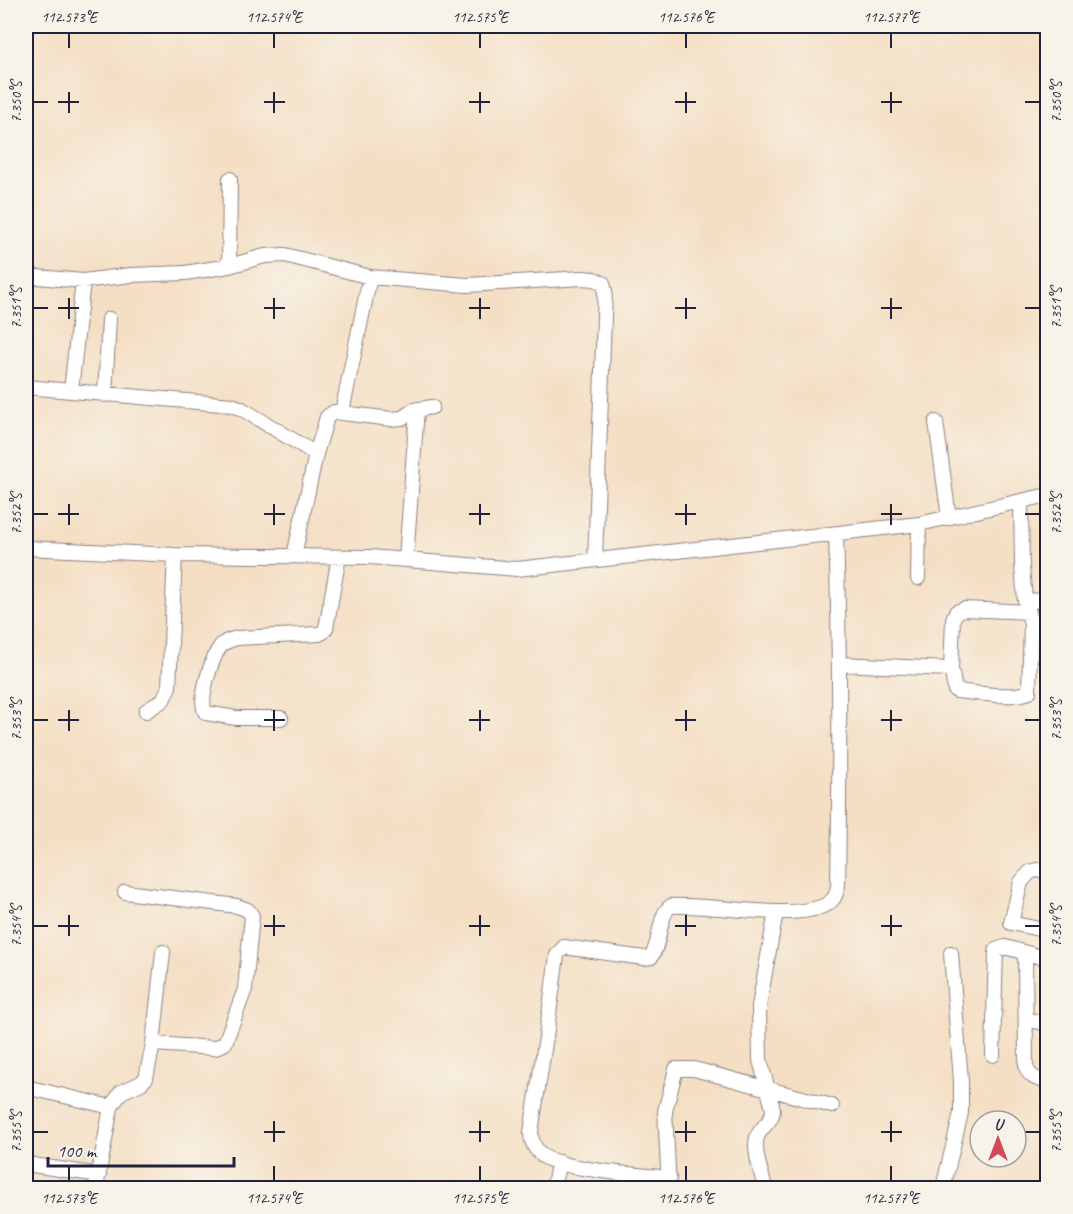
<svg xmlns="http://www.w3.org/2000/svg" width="1073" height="1214" font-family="Caveat,sans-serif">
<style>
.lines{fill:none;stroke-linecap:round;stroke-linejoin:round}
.street-casing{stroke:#8b8080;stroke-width:16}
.street{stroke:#fff;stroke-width:14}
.ticks{fill:none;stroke:#22223b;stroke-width:2}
.neatline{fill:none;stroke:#22223b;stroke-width:2}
.ticks-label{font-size:15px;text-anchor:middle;fill:#22223b}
</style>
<rect width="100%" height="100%" fill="#f7f3e8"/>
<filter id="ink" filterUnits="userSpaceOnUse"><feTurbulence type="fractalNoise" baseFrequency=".0167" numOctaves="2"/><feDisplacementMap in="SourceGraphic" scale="12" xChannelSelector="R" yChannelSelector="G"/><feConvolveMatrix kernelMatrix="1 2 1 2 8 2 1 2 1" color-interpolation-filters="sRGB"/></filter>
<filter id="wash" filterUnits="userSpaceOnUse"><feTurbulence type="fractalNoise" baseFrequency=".008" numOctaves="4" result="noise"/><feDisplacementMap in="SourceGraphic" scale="24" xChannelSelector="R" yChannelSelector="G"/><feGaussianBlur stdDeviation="1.35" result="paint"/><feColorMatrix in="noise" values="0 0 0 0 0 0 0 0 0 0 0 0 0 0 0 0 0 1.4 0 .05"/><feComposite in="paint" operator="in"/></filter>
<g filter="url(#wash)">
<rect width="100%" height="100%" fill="#f4dfc5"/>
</g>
<g filter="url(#ink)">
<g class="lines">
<defs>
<path id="street" d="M229 266 230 179
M26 276 83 281 131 275 185 273 229 266 265 256 285 255 370 277 467 285 582 278 594 279 603 283 605 291 595 560
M26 387 232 405 242 409 316 454 327 417 334 412 391 419 402 418 414 410 432 407
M71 391 83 281
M105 395 109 319
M342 412 370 277
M936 422 949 518
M26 548 175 555 370 557 517 569 919 524 1048 495
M294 556 316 454
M406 559 417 409
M918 578 919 524
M1025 600 1048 601
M840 664 948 669 952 673 955 690 957 691C976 693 1012 699 1029 692L1031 624 1025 600 1022 567 1021 501
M951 670 953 619 956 612 964 609 1029 612
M146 711 163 700 169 687 175 555
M281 718H236L206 713C197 702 212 658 220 647 224 641 230 640 237 638L319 634 323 632 326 628 339 557
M1048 871 1037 870 1030 872 1021 882 1011 923 1048 931
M125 892 237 906 248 910 252 916 245 989 225 1043 215 1048 153 1044
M1025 953 1026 1065C1028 1077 1036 1079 1048 1082
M1026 1019 1048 1024
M993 1055 996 950 1005 947 1048 959
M26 1087 111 1107 96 1188
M111 1107 121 1092 141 1083 146 1078 153 1044 163 952
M26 1164 99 1175
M669 1178C642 1175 563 1170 543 1156 535 1150 531 1141 531 1132L546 1037 557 955 564 947 644 958 651 957C661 944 658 914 671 906 704 902 811 926 833 899 836 896 837 891 838 886 840 769 840 652 836 534
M553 1188 559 1162
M669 1188 665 1111 676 1069H694L832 1106
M765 1188C762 1174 753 1152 757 1137 761 1126 773 1122 773 1109L760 1060 759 1006 776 912
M943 1188 961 1113V1081L951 953"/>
</defs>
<use href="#street" class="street-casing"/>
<use href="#street" class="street"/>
</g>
</g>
<path class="ticks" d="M69 33V48M274 33V48M480 33V48M686 33V48M891 33V48M69 92V113M274 92V113M480 92V113M686 92V113M891 92V113M33 102H48M58 102H79M264 102H285M469 102H490M675 102H696M881 102H902M1025 102H1040M69 298V319M274 298V319M480 298V319M686 298V319M891 298V319M33 308H48M58 308H79M264 308H285M469 308H490M675 308H696M881 308H902M1025 308H1040M69 504V525M274 504V525M480 504V525M686 504V525M891 504V525M33 514H48M58 514H79M264 514H285M469 514H490M675 514H696M881 514H902M1025 514H1040M69 710V731M274 710V731M480 710V731M686 710V731M891 710V731M33 720H48M58 720H79M264 720H285M469 720H490M675 720H696M881 720H902M1025 720H1040M69 915V936M274 915V936M480 915V936M686 915V936M891 915V936M33 926H48M58 926H79M264 926H285M469 926H490M675 926H696M881 926H902M1025 926H1040M274 1121V1142M480 1121V1142M686 1121V1142M891 1121V1142M33 1132H48M264 1132H285M469 1132H490M675 1132H696M881 1132H902M1025 1132H1040M69 1166V1181M274 1166V1181M480 1166V1181M686 1166V1181M891 1166V1181"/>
<rect width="1073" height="1214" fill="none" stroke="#f7f3e8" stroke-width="66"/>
<g transform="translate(998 1139)"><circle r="28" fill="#f7f3e8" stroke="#a29fa3" stroke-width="1.5"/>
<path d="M0-4.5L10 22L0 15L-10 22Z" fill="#d1495b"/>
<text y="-9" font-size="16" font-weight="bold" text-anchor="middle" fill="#22223b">U</text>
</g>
<path d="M48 1157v9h186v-9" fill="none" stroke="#22223b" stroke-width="3"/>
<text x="57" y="1157" font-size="18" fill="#22223b" stroke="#f7f3e8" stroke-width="4.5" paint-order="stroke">100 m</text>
<rect x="33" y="33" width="1007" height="1148" class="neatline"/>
<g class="ticks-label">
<text x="69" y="22">112.573°E</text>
<text x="274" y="22">112.574°E</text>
<text x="480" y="22">112.575°E</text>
<text x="686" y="22">112.576°E</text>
<text x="891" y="22">112.577°E</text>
<text transform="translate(16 102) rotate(-90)" y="5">7.350°S</text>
<text transform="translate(1056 102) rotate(-90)" y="5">7.350°S</text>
<text transform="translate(16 308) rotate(-90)" y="5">7.351°S</text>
<text transform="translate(1056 308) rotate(-90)" y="5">7.351°S</text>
<text transform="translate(16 514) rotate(-90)" y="5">7.352°S</text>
<text transform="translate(1056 514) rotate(-90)" y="5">7.352°S</text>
<text transform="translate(16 720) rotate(-90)" y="5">7.353°S</text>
<text transform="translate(1056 720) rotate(-90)" y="5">7.353°S</text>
<text transform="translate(16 926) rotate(-90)" y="5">7.354°S</text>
<text transform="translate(1056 926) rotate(-90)" y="5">7.354°S</text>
<text transform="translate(16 1132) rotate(-90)" y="5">7.355°S</text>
<text transform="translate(1056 1132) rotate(-90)" y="5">7.355°S</text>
<text x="69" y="1203">112.573°E</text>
<text x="274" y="1203">112.574°E</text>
<text x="480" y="1203">112.575°E</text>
<text x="686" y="1203">112.576°E</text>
<text x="891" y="1203">112.577°E</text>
</g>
</svg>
